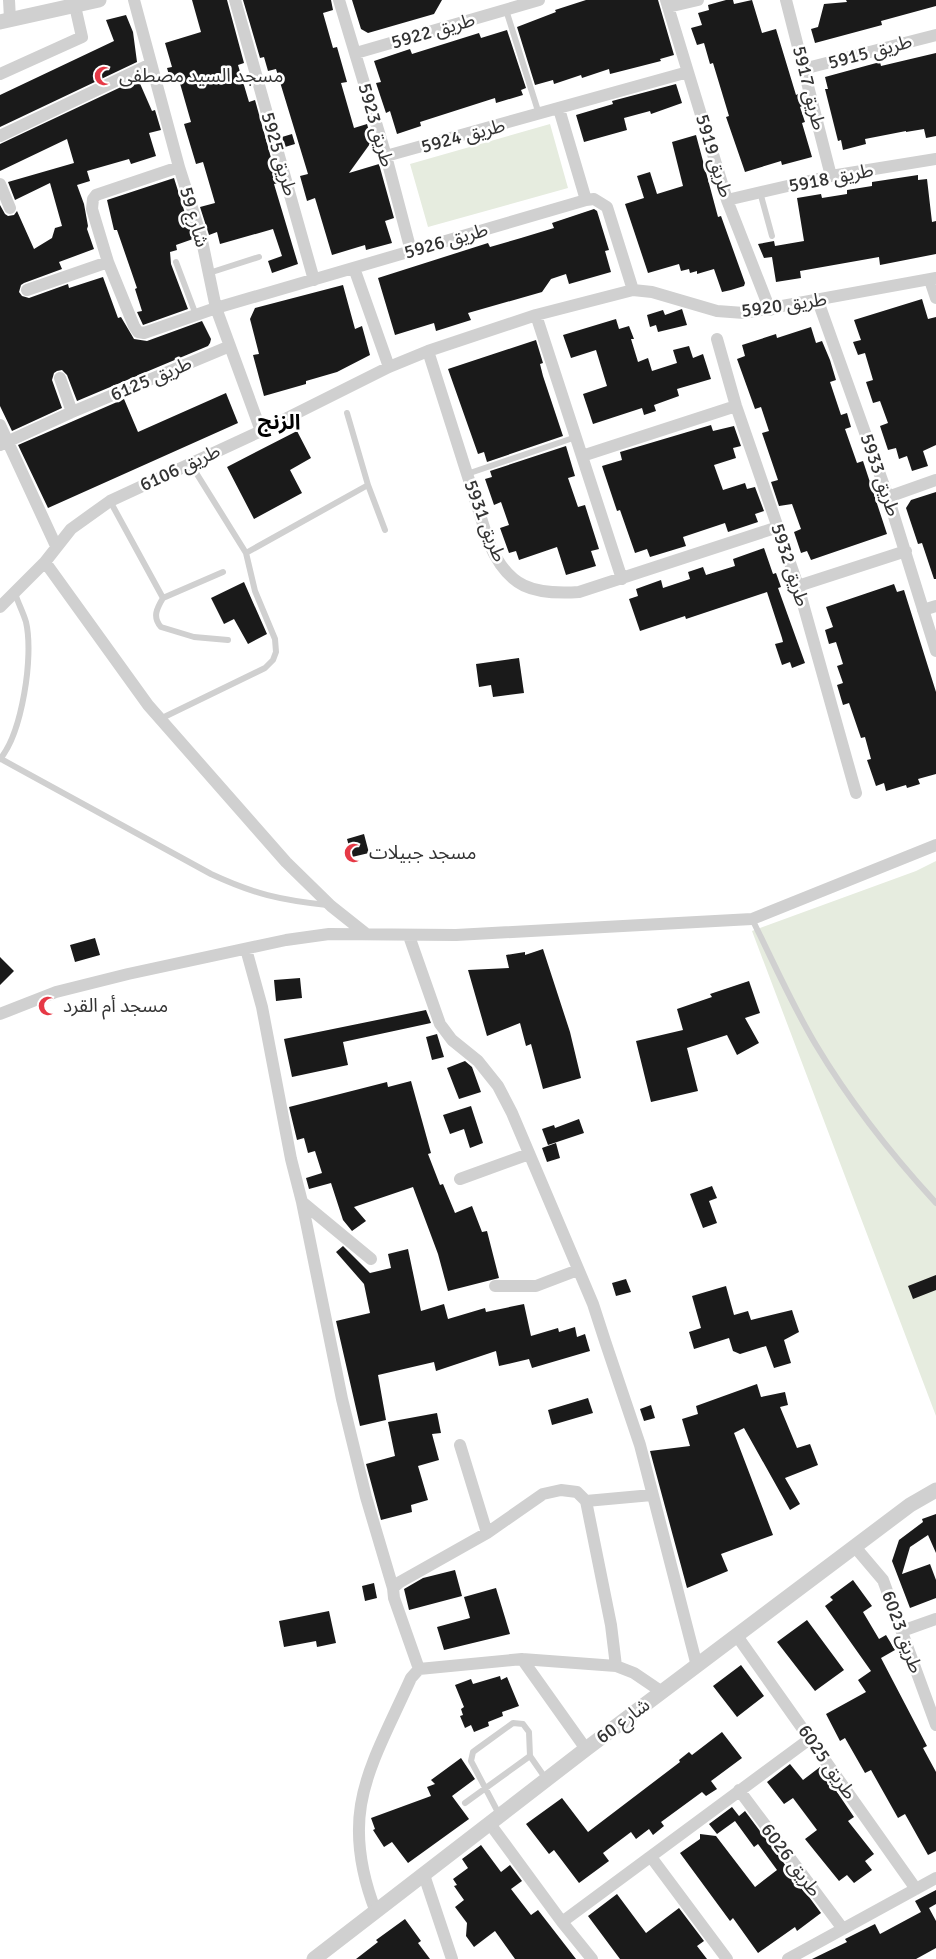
<svg xmlns="http://www.w3.org/2000/svg" width="936" height="1959" font-family="Signika,'Noto Sans Arabic',sans-serif">
<style>
.green{fill:#e6ecdf}
.building{fill:#1a1a1a}
.lines{fill:none;stroke-linecap:round;stroke-linejoin:round}
.service{stroke:#d0d0d0;stroke-width:6}
.minor{stroke:#d0d0d0;stroke-width:12}
.tertiary{stroke:#d0d0d0;stroke-width:15}
.labels{text-anchor:middle;dominant-baseline:central;stroke-width:5;stroke-linejoin:round;paint-order:stroke}
.street-label{font-size:19px;fill:#333;stroke:#fff}
.poi-label{font-size:19px;fill:#333;stroke:#fff;text-anchor:start}
.quarter-label{font-size:21px;font-weight:bold;fill:#000;stroke:#fff}
</style>
<rect width="100%" height="100%" fill="#fff"/>
<path class="green" d="M550 124 568 188 428 227 410 164Z
M936 861V1416L752 931 916 871Z"/>
<path class="building" d="M192 0H227L244 63 238 65 249 102 255 100 278 183 274 184 298 264 272 273 268 261 282 256 273 229 220 244 217 232 209 235 200 207 215 203 203 162 196 164 184 124 191 122 179 80 171 82 167 68 172 67 165 43 201 32Z
M243 0H331L333 10 323 13 333 48 337 47 347 82 341 83 354 128 367 124 372 141 349 173 379 164 394 218 385 221 392 243 366 250 365 245 332 255 315 198 307 201 300 176 308 174 276 69 268 71 264 57 260 58Z
M352 0H442L434 14 368 33 361 29Z
M586 0H658L674 55 660 59 661 61 610 74 609 69 582 78 581 75 554 84 553 80 535 85 517 27 556 12 555 10Z
M726 0H733L734 4 752 0 762 33 776 29 796 95 800 93 804 105 800 107 805 122 802 123 812 157 782 165 781 161 745 172 726 117 729 116 713 63 710 64 704 43 697 45 691 28 702 25 698 13 709 10 708 5Z
M846 0H936V6L881 21 882 25 815 43 811 29 818 27 824 4 847 2Z
M126 15 133 32 137 62 0 127V95L114 41 106 20Z
M507 30 526 88 521 90 523 95 496 103 495 98 420 122 421 126 397 134 390 111 386 113 376 83 381 82 374 61 410 49 412 54 479 33 481 38Z
M936 53V136L926 138 924 129 906 132V131L865 139 866 144 843 150 841 140 838 141 825 89H828L825 77 880 62 881 66Z
M138 79 152 111 155 110 161 130 149 133 156 156 131 164 129 159 87 171 90 181 77 185 84 204 88 226 87 229 94 249 59 262 62 269 24 283 21 285 19 292 22 296 29 298 68 284 69 288 103 277 118 318 121 317 134 339 147 341 202 321 211 339 210 343 208 346 77 401 67 375 62 370 57 371 54 373 52 380 62 408 12 431 0 406V205L5 214 8 216 14 215 17 211 34 249 52 238 55 228 62 226 50 183 15 200 8 182 74 163 67 139 0 171V144Z
M676 84 682 103 651 114 650 111 624 118 627 130 584 142 576 115 613 104 612 101Z
M292 134 295 144 285 147 282 137Z
M696 135 718 217 721 216 745 283 744 286 731 290 722 292 714 269 697 274V271L690 273 689 269 681 271 679 264 648 273 625 204 644 198 637 176 650 172 657 194 683 186 672 142Z
M918 175V180L927 179 932 222 936 221V254L880 265 879 257 800 271 801 278 776 282 772 257 764 258 758 244 774 241 775 246 804 241 797 198 821 194 822 198 847 194V190L872 186V182Z
M174 178 193 239 176 245 177 250 170 252 171 264 188 309 143 325 137 312 142 311 135 289 137 288 117 230H114L107 200Z
M594 209 597 211 609 250 605 251 611 272 569 284 566 274 551 279 542 292 468 313 471 320 436 331 434 323 395 335 378 278 488 243 490 247 521 238 554 228 552 223Z
M343 285 355 329 362 326 370 355 337 372 306 381V384L264 396 253 355 259 354 250 319 255 308Z
M922 299 928 319 936 317V445L923 451 928 466 912 471 907 456 899 459 896 448 888 450 880 426 888 423 880 401 873 403 866 382 873 380 865 353 858 355 853 342 861 340 854 320Z
M682 309 687 325 658 332 656 325 650 327 647 315 663 310 665 315Z
M616 319 619 329 629 326 634 339H631L638 362 648 358 652 371 677 363 673 350 689 346 693 358 703 354 711 379 677 389 679 396 654 405 656 411 644 415 642 408 593 424 583 394 607 386 596 350 571 358 563 335Z
M811 327 816 343 822 341 830 360 836 380 830 382 841 415 847 413 851 427 845 429 857 463 863 461 887 534 811 560 807 551 801 553 794 532 801 529 792 504 779 506 771 482 778 480 762 433 769 431 761 407 755 409 737 359 745 356 742 345 776 334 777 338Z
M536 340 543 363 540 364 543 376 563 436 487 462 484 452 478 454 448 369Z
M226 393 238 423 48 508 18 445 124 399 138 432Z
M711 425 713 431 734 426 741 446 733 448 736 458 714 465 723 490 745 483 747 489 755 487 764 511 755 514 758 522 728 532 725 523 683 537 686 546 650 557 647 549 635 553 620 510 617 511 602 466 622 460 620 452Z
M297 431 311 458 290 470 302 493 254 519 227 467Z
M566 446 575 476 568 478 578 507 585 505 599 549 591 551 596 566 566 575 557 547 519 560 516 551 509 553 500 528 509 525 501 502 494 505 485 479 492 477 490 471Z
M936 492V579H934L922 543 918 544 906 508 911 500Z
M764 548 773 574 776 573 781 587 778 588 805 663 792 668 790 662 782 665 775 644 783 642 782 638 767 592 686 619 685 616 640 631 629 599 638 596 636 589 661 580 663 588 690 579 688 572 703 567 706 575 735 566 733 559Z
M244 582 267 634 248 644 234 619 224 624 211 598Z
M894 584 897 592 904 590 936 692V774L918 779 920 784 907 788 906 785 886 791 884 783 876 786 867 760 871 759 865 737 861 738 849 703 843 705 837 685 843 683 837 666 843 664 836 642 829 644 825 630 833 627 826 607Z
M519 658 524 693 493 697 491 685 479 687 476 664Z
M364 834 369 853 352 857 347 839Z
M95 938 100 955 75 962 70 945Z
M543 949 570 1032 581 1078 543 1089 531 1044 526 1046 520 1023 487 1036 468 970 509 968 506 955 525 952V955Z
M0 957 14 971 0 985Z
M300 978 302 998 276 1001 274 980Z
M749 981 760 1013 745 1018 759 1043 737 1055 727 1035 687 1048 698 1091 651 1102 636 1041 683 1030 677 1009 712 997 710 994Z
M426 1010 431 1023 343 1042 348 1065 292 1077 284 1039Z
M437 1034 444 1057 432 1060 426 1037Z
M465 1061 472 1067 481 1092 459 1099 447 1068Z
M411 1081 431 1153 428 1154 440 1185 443 1184 455 1213 472 1206 482 1232 487 1231 499 1278 448 1291 438 1254 413 1187 354 1207 366 1221 352 1231 343 1220 331 1183 309 1189 306 1178 322 1173 315 1151 308 1153 304 1138 297 1140 289 1107 387 1082 388 1087Z
M471 1106 483 1143 470 1148 464 1129 450 1134 443 1115Z
M579 1119 584 1133 548 1145 542 1129 554 1125 555 1128Z
M556 1143 560 1158 547 1162 542 1148Z
M712 1186 717 1198 709 1201 717 1223 703 1228 690 1194Z
M343 1246 370 1273 391 1268 388 1254 408 1249 421 1311 444 1304 448 1319 485 1308 486 1312 524 1304 531 1336 558 1328 559 1332 575 1327 577 1337 585 1334 590 1351 532 1368 529 1359 499 1366 496 1351 436 1371 434 1362 378 1375 386 1420 360 1426 336 1321 370 1313 364 1284 336 1252Z
M936 1275V1290L913 1299 908 1286Z
M626 1279 631 1292 616 1296 612 1283Z
M726 1286 734 1315 748 1311 751 1320 792 1310 799 1332 784 1340 791 1363 774 1368 766 1346 740 1354 733 1351 729 1338 694 1349 689 1332 701 1328 692 1296Z
M757 1384 761 1397 785 1392 788 1405 780 1407 797 1448 810 1444 818 1465 785 1478 800 1504 790 1510 744 1428 734 1433 773 1535 721 1554 728 1571 687 1588 650 1451 690 1446 682 1419 698 1414 696 1406Z
M588 1398 593 1413 552 1425 548 1410Z
M651 1405 655 1418 644 1421 640 1409Z
M437 1413 441 1433 432 1434 439 1460 418 1466 428 1500 411 1505 412 1512 381 1520 366 1464 395 1456 388 1422Z
M936 1514V1553L928 1535 910 1547 902 1574 930 1564 936 1580V1598L910 1608 892 1561 899 1540 923 1522 922 1519Z
M455 1570 462 1596 409 1610 404 1589 423 1578Z
M853 1580 872 1606 863 1612 879 1639 886 1635 895 1650 881 1658 927 1746 923 1748 936 1772V1851L928 1855 905 1814 898 1818 871 1770 865 1773 845 1738 840 1741 826 1714 866 1692 858 1680 871 1671 825 1606 833 1600 830 1597Z
M374 1583 377 1598 365 1601 362 1586Z
M496 1588 510 1634 444 1650 437 1627 470 1618 464 1597Z
M329 1611 336 1643 317 1647 316 1641 284 1647 279 1621Z
M807 1620 844 1670 815 1691 777 1642Z
M741 1665 764 1696 737 1717 713 1686Z
M500 1676 501 1680 507 1677 519 1706 502 1712 503 1716 488 1722 489 1726 474 1732 471 1725 465 1728 460 1716 463 1715 461 1709 464 1707 455 1685 471 1679 473 1684Z
M722 1732 742 1758 711 1781 717 1789 706 1796 702 1792 661 1822 664 1826 653 1835 649 1829 636 1839 631 1832 603 1853 609 1861 579 1883 554 1850 549 1854 526 1824 562 1798 588 1832 680 1762 679 1760 689 1752 692 1755Z
M461 1758 475 1779 452 1796 469 1819 408 1863 392 1842 384 1847 373 1830 375 1829 371 1818 431 1796 427 1787 435 1784 431 1780Z
M790 1764 803 1780 820 1767 854 1817 848 1821 874 1854 865 1861 872 1870 854 1883 847 1875 839 1881 805 1839 817 1830 793 1798 784 1804 767 1782Z
M732 1807 739 1816 745 1811 821 1913 797 1931 795 1927 758 1953 733 1918 730 1921 680 1853 700 1839V1834L716 1836 755 1887 777 1870 758 1844 754 1847 735 1821 717 1834 709 1824Z
M481 1845 501 1872 510 1865 522 1881 511 1889 531 1915 538 1910 576 1959H515L495 1931 474 1947 466 1936 467 1923 455 1907 464 1900 454 1886 457 1885 453 1879 468 1868 462 1859Z
M936 1890V1904L929 1908 936 1921V1948L916 1959H812L847 1942 845 1939 875 1924 880 1934 921 1912 915 1901Z
M617 1894 646 1933 679 1908 704 1941 697 1946 707 1959H620L588 1916Z
M405 1919 421 1941 418 1943 430 1959H356L378 1942 376 1940Z"/>
<g class="lines">
<path class="service" d="M506 10 539 114
M760 192 772 236
M176 262 196 315
M209 273 259 257
M467 474 576 437
M368 485 385 530
M110 501 163 598 223 572
M246 553 368 485 347 413
M163 598C157 608 152 617 161 627L194 637 228 640
M160 719 265 668 273 660 276 652 275 639 255 591 246 553 190 463
M0 759C22 733 34 656 26 622 23 612 18 603 15 593
M1 759 211 874C254 894 280 900 327 905
M752 919C773 961 792 1005 816 1045 850 1102 891 1154 936 1203
M465 1803 530 1756
M500 1816 471 1761 473 1752 477 1749 513 1723 523 1724 529 1732 530 1756 546 1779"/>
<path class="minor" d="M9 0 10 19
M134 0 179 167 201 236 216 308 261 431
M235 0 314 280
M339 0 386 156 411 251
M666 0 727 200 770 310
M786 0 831 176
M668 7 698 0
M356 53 539 0
M803 69 936 35
M0 74 82 37 75 6
M559 109 586 200
M0 136 151 64
M386 156 688 72
M179 167 96 195 93 199 92 209 108 262 134 326 138 332 144 333 216 308 586 200 594 199 607 207 633 290
M0 184 10 208
M727 200 831 176 936 159
M354 268 389 367
M930 280 936 298
M27 290 108 262
M818 301 888 497 936 651
M536 315 622 579
M717 339 736 406 798 586 856 793
M428 351 489 543C508 588 533 595 579 592L778 527
M60 378 72 412
M0 425 56 546
M0 445 72 412 230 346
M582 456 736 406
M888 497 936 480
M45 562 148 705 286 862 331 906 365 933
M798 586 906 551
M0 607 45 562 71 529 110 501 261 431 389 367 428 351 536 315 633 290 652 292 717 311 744 313 936 278
M923 610 936 606
M409 936 440 1024 452 1040 478 1061 498 1086 512 1113 593 1304 605 1341 640 1445 697 1666
M246 949 262 1007 291 1159 302 1202 371 1259
M0 1014 56 992 128 974 286 940 329 934 456 935 752 919 936 845
M460 1179 529 1154
M302 1202 342 1399 366 1497 393 1588
M495 1286H536L578 1270
M460 1445 487 1533
M586 1501 611 1625 616 1666
M855 1547 883 1580 936 1725
M902 1631 936 1619
M737 1636 916 1889
M522 1659 586 1749
M419 1669 394 1598 393 1588 400 1582 487 1533 543 1494 561 1490 577 1492 586 1501 652 1495
M739 1790 843 1929
M490 1824 562 1922 592 1959
M651 1857 727 1959
M424 1875 452 1959
M376 1912C337 1812 371 1767 411 1678L419 1669 522 1659 616 1666 634 1673 662 1692
M562 1922 811 1738
M788 1959 936 1878"/>
<path class="tertiary" d="M0 22 99 0
M314 1959 586 1749 910 1505 936 1490"/>
</g>
<defs>
<symbol id="mosque-bare" viewBox="-9 -9 18 18"><path d="M3.5-4.9A6 6 0 1 0 3.5 4.9A5 5 0 1 1 3.5-4.9Z" fill="#e63946" stroke="#fff" stroke-width="2.5" paint-order="stroke"/></symbol>
</defs>
<g fill-rule="evenodd">
<use href="#mosque-bare" x="90" y="62" width="28" height="28"/>
<use href="#mosque-bare" x="340" y="839" width="28" height="28"/>
<use href="#mosque-bare" x="34" y="992" width="28" height="28"/>
</g>
<g class="labels">
<g class="street-label">
<text transform="translate(433 31) rotate(-16)">طريق 5922</text>
<text transform="translate(870 52) rotate(-15)">طريق 5915</text>
<text transform="translate(809 88) rotate(76)">طريق 5917</text>
<text transform="translate(376 125) rotate(74)">طريق 5923</text>
<text transform="translate(463 136) rotate(-15)">طريق 5924</text>
<text transform="translate(279 154) rotate(74)">طريق 5925</text>
<text transform="translate(714 156) rotate(73)">طريق 5919</text>
<text transform="translate(831 178) rotate(-11)">طريق 5918</text>
<text transform="translate(194 217) rotate(74)">شارع 59</text>
<text transform="translate(446 241) rotate(-16)">طريق 5926</text>
<text transform="translate(784 305) rotate(-8)">طريق 5920</text>
<text transform="translate(151 379) rotate(-23)">طريق 6125</text>
<text transform="translate(180 468) rotate(-25)">طريق 6106</text>
<text transform="translate(880 475) rotate(71)">طريق 5933</text>
<text transform="translate(485 521) rotate(69)">طريق 5931</text>
<text transform="translate(790 565) rotate(72)">طريق 5932</text>
<text transform="translate(902 1632) rotate(70)">طريق 6023</text>
<text transform="translate(623 1721) rotate(-37)">شارع 60</text>
<text transform="translate(827 1762) rotate(55)">طريق 6025</text>
<text transform="translate(791 1860) rotate(53)">طريق 6026</text>
</g>
<g class="poi-label">
<text x="119" y="76">مسجد السيد مصطفى</text>
<text x="369" y="853">مسجد جبيلات</text>
<text x="63" y="1006">مسجد أم القرد</text>
</g>
<g class="quarter-label">
<text x="279" y="422">الزنج</text>
</g>
</g>
</svg>
